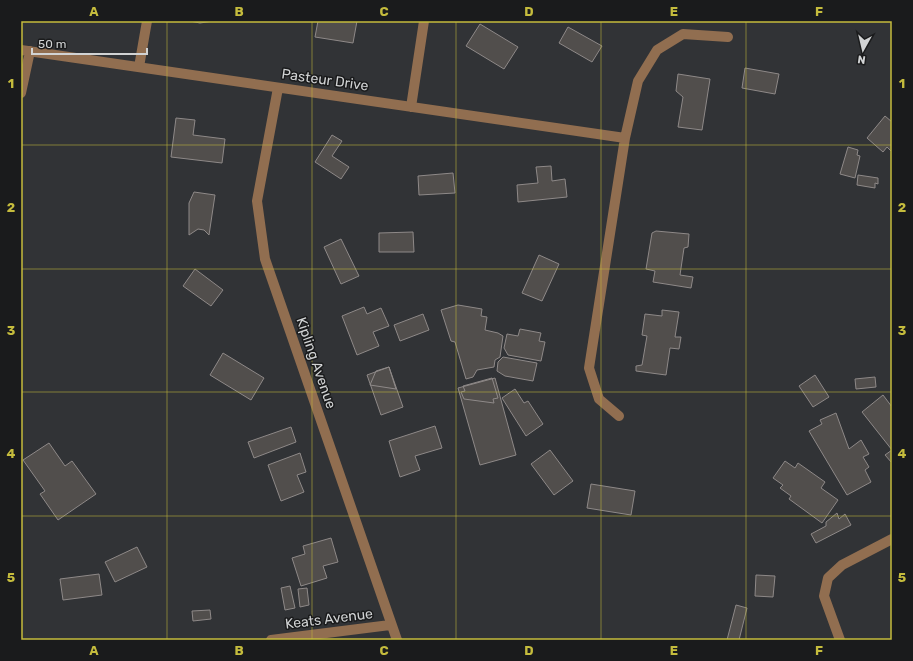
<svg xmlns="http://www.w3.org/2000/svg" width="913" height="661" font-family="Rubik,sans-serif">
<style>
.building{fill:#514e4c;stroke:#8e8988}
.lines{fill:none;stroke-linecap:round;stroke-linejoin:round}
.minor{stroke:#916e50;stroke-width:10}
.grid{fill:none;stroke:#c5bc3d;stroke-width:1;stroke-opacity:0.55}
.labels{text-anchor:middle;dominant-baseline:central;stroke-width:3;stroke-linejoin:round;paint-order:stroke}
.street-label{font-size:14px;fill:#d1d3d4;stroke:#1a1b1c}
.neatline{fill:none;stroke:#c5bc3d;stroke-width:1.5}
.grid-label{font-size:13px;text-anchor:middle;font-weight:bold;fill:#c5bc3d}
</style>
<rect width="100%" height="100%" fill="#313336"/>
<path class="building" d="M190 21H213L200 23Z
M318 21H357L353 43 315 37Z
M480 24 518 47 504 69 466 46Z
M568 27 602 46 592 62 559 43Z
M745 68 779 74 775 94 742 88Z
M678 74 710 79 702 130 678 127 683 97 676 91Z
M885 116 892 122V152L887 147 883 152 867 138Z
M176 118 195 120 193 135 225 139 222 163 171 157Z
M332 135 342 141 332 156 349 167 341 179 315 162Z
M848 147 858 150 857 155 860 156 855 178 840 174Z
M551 166 552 181 565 179 567 197 518 202 517 185 538 183 536 167Z
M453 173 455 193 419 195 418 176Z
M858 175 878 178V184L875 183V188L857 185Z
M194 192 215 195 209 235 204 230 198 229 189 235V203Z
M656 231 689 234 688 247 684 248 680 275 693 277 691 288 653 282 655 271 646 269 652 233Z
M413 232 414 252H379V233Z
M341 239 359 276 341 284 324 247Z
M539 255 559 264 542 301 522 293Z
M195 269 223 290 211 306 183 286Z
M458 305 482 309 481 316 487 317 485 330 498 333 503 336 500 357 495 360 494 367 477 370 473 377 466 379 455 342 451 341 441 310Z
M364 307 367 314 381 308 389 326 373 332 379 346 357 355 342 316Z
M662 310 679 312 675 337H681L679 349 670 348 666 375 636 371V366L642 365 647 336 642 335 645 314 662 316Z
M423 314 429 330 400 341 394 325Z
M520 329 541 333 539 341 545 342 541 361 508 355 504 348 507 334 518 336Z
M223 353 264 378 251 400 210 375Z
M503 357 537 363 533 381 505 376 497 371 498 362Z
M389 367 403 407 381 415 367 375Z
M389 367 396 389 370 385 376 371Z
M815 375 829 397 813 407 799 386Z
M875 377 876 387 856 389 855 379Z
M492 378 498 398 493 399 494 403 464 399 461 392 465 391 463 386Z
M495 378 516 455 480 465 458 388Z
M515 389 524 403 528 401 543 424 526 436 502 398Z
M883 395 892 407V463L885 455 892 450 862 412Z
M836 413 849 449 861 440 869 454 863 457 869 467 865 470 871 482 847 495 809 431 822 424 820 420Z
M435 426 442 448 415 456 420 470 400 477 389 441Z
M291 427 296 442 254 458 248 442Z
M49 443 65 466 72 461 96 494 58 520 40 494 45 491 23 460Z
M550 450 573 481 554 495 531 464Z
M300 453 306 472 297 475 304 492 281 501 268 465Z
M785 461 795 468 798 463 825 482 821 488 838 500 822 523 789 499 791 496 780 488 783 485 773 478Z
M591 484 635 491 631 515 587 508Z
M837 513 839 519 845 514 851 525 816 543 811 534 826 526V522Z
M331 538 338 562 323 566 327 578 301 586 292 558 305 554 303 546Z
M137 547 147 567 115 582 105 562Z
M99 574 102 595 63 600 60 579Z
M756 575 775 576 773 597 755 596Z
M290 586 295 608 285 610 281 588Z
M307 588 309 605 300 607 298 589Z
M736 605 747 608 739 640H727Z
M210 610 211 619 193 621 192 611Z"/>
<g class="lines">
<path class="minor" d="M21 50 625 138
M139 67 147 21
M278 88 257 201 265 259 397 640
M21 93 30 51
M411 107 424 21
M619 416 599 399 589 368 625 138 638 81 657 50 683 34 728 37
M271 640 390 625
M840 640 824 596 828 578 842 565 892 539"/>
</g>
<path class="grid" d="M167 21V640M312 21V640M456 21V640M601 21V640M746 21V640M21 145H892M21 269H892M21 392H892M21 516H892"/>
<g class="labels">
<g class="street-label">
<text transform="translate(325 80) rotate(8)">Pasteur Drive</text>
<text transform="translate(316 363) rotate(71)">Kipling Avenue</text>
<text transform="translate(329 619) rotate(-7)">Keats Avenue</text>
</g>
</g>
<rect width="913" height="661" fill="none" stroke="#1a1b1c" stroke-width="44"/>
<g transform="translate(863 50) rotate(188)" stroke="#1a1b1c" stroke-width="3" paint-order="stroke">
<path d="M0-3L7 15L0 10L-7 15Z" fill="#d1d3d4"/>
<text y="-6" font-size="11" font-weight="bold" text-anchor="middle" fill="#d1d3d4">N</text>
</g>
<path d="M32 48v6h115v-6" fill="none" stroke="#d1d3d4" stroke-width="2"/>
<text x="38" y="48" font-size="12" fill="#d1d3d4" stroke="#1a1b1c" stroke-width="3" paint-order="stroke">50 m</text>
<rect x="22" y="22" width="869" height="617" class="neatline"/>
<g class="grid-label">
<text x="94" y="16">A</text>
<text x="239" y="16">B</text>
<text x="384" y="16">C</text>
<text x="529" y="16">D</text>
<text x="674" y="16">E</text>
<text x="819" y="16">F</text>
<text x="11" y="88">1</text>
<text x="902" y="88">1</text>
<text x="11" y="212">2</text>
<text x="902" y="212">2</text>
<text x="11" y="335">3</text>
<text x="902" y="335">3</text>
<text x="11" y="458">4</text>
<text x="902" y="458">4</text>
<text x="11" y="582">5</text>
<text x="902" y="582">5</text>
<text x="94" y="655">A</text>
<text x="239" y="655">B</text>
<text x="384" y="655">C</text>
<text x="529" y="655">D</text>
<text x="674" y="655">E</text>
<text x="819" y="655">F</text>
</g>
</svg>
